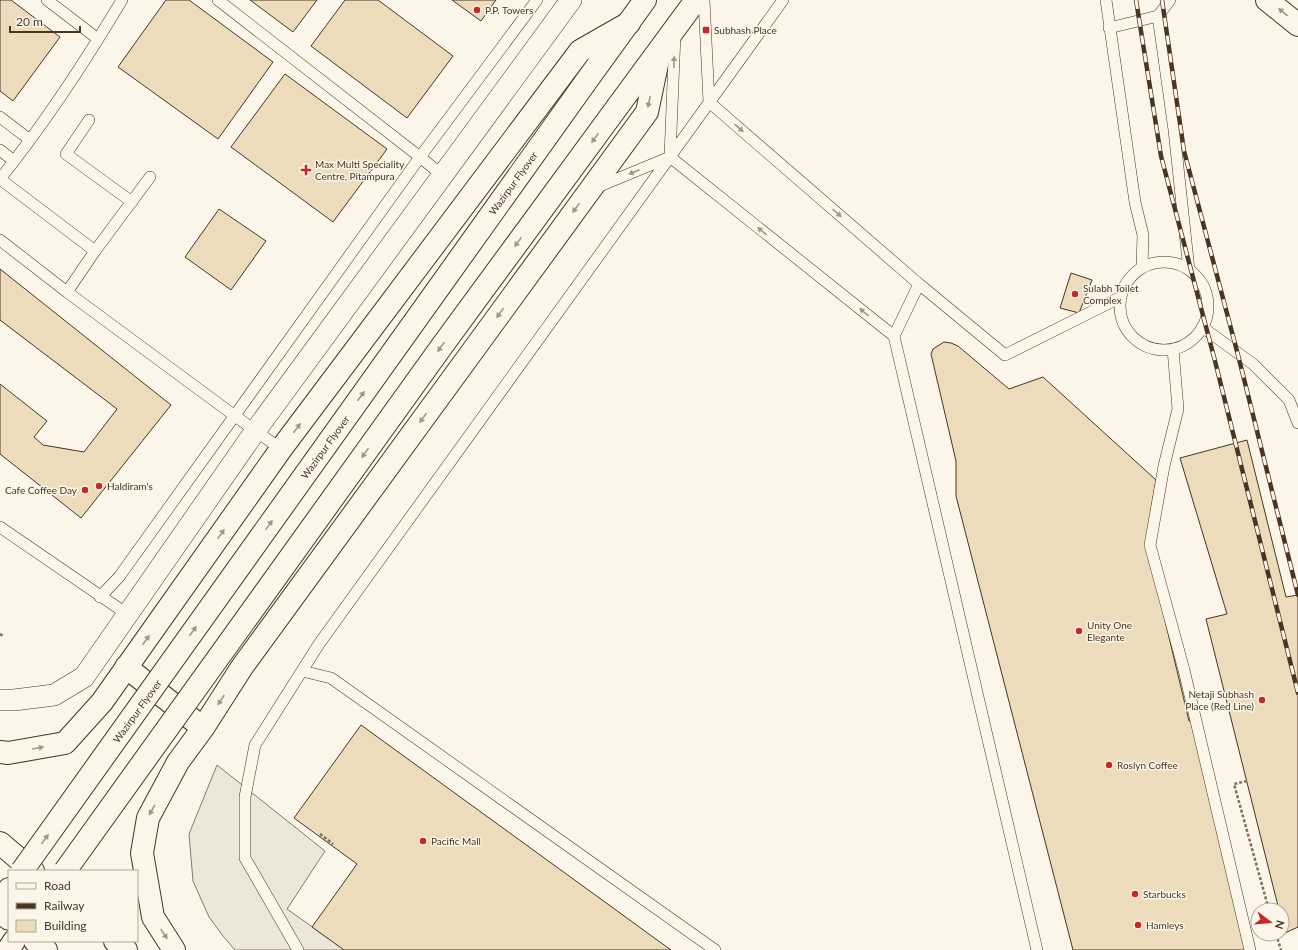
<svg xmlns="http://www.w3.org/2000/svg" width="1298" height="950" font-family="Lato,sans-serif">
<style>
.parking{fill:#ede7d9;stroke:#887966}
.building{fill:#ecdcbc;stroke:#4a3520}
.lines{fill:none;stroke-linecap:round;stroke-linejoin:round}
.lane-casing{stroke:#4a3520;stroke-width:12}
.street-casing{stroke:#4a3520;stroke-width:22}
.secondary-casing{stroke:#4a3520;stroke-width:24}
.primary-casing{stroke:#4a3520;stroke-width:24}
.path{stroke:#7f6f5c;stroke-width:2.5;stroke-dasharray:3 2;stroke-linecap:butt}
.lane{stroke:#fbf6e9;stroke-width:11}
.street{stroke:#fbf6e9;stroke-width:21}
.secondary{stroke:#fbf6e9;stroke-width:22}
.primary{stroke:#fbf6e9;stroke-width:22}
.rail-casing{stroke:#4a3520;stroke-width:4.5}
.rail{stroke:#fbf6e9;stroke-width:3;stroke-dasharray:9;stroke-linecap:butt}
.secondary-bridge-casing{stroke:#4a3520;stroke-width:24;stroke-linecap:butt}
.secondary-bridge{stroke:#fbf6e9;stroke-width:22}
.oneway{fill:#a29684}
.poi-dot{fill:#c62828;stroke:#fbf6e9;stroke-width:1.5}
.labels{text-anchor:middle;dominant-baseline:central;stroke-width:3;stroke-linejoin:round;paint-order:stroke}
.poi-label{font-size:10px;fill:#4a3520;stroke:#fbf6e9;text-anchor:start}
.street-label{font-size:10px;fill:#4a3520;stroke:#fbf6e9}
</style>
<rect width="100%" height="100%" fill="#fbf6e9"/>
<path class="parking" d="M217 765 325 851 287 909 345 950H235L223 936 209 917 193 881 189 834Z"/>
<path class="building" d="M0 0H11L60 37 13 101 0 91Z
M166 0H189L273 62 218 139 118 67Z
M250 0H317L293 32Z
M345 0H378L453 56 407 118 311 46Z
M452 0H496L481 21Z
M285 74 387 149 333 222 231 147Z
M219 209 266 241 231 290 185 257Z
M0 269 171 405 81 518 0 454V384L47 421 34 437 43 445 84 452 117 409 0 320Z
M1071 273 1092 280 1079 313 1060 308Z
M944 342 951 343 958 346 1009 389 1043 377 1156 480 1146 541 1189 721 1195 720 1255 950H1073L956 496V461L931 354 933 349Z
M1247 440 1286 597 1298 595V927L1285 933 1282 922V910H1279L1206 619 1227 614 1180 458Z
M361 725 671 950H344L312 927 357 864 294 818Z"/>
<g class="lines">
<defs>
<path id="lane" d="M47 0 98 39
M218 0 420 157 442 175
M704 0 709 102 919 284
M1106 0 1135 202 1143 235 1142 267
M1170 0 1158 16 1174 130 1189 270
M1109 28 1158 16
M0 117 30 140
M89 120 66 154 132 202
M0 150 14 161
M670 156 675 34
M670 157 894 336
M0 179C45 123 85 62 122 0
M0 179 95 251
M595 188 670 157
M0 240 67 292 235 416 281 449
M1120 306a44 44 0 1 1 88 0a44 44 0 1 1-88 0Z
M67 292 95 251 150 177
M1202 327 1253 364 1289 400 1298 423
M1173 349 1178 409 1164 466 1150 545 1184 670 1250 950
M0 527 127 614
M100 597 119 577 420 157 537 0
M302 671 331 678 715 950
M298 950 245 858V797L255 745 319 644 783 0
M1037 950 894 336 919 284 1005 355 1121 297"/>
<path id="street" d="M0 700H14L54 695 84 677 256 430 571 0"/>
<path id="secondary" d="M1267 0 1298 25
M585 83 645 0
M618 106 696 0
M0 902 9 889
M8 950 14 941"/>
<path id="primary" d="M126 667 203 728
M0 752 8 753 65 743 102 702 281 449 580 51 629 23
M0 843 33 871
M0 911 9 919
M35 941 46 950
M115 941 126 950
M174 950 153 917 142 853 148 818 178 762 203 728 242 667 647 112 660 50"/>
</defs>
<use href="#lane" class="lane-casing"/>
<use href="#street" class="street-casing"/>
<use href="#secondary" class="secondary-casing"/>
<use href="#primary" class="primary-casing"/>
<path class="path" d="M0 634 3 636
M1247 781 1234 784 1269 910
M320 834 333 844
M1276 934 1281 950"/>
<use href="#lane" class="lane"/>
<use href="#street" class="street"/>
<use href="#secondary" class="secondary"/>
<use href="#primary" class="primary"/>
<defs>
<path id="rail" d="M1136 0 1161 156 1215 361 1298 693
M1162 0 1184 151 1238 355 1298 595"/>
</defs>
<use href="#rail" class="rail-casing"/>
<use href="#rail" class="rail"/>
<defs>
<path id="secondary-bridge" d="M22 871 585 83
M65 871 442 346 618 106"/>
</defs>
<use href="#secondary-bridge" class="secondary-bridge-casing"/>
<use href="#secondary-bridge" class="secondary-bridge"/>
</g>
<defs><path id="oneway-solid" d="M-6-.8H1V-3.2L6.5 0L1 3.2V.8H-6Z"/></defs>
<g class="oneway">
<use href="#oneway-solid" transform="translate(1283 12) rotate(-141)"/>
<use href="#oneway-solid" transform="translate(674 62) rotate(-88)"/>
<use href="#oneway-solid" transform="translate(649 102) rotate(102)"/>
<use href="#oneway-solid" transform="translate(739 128) rotate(41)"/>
<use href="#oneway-solid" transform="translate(595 138) rotate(126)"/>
<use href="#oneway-solid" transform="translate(634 172) rotate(157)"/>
<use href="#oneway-solid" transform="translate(576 208) rotate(126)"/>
<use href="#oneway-solid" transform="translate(837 213) rotate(41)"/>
<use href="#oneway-solid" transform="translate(762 231) rotate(-141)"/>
<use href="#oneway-solid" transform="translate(518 242) rotate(126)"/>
<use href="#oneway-solid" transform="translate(864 312) rotate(-141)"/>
<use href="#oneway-solid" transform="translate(500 313) rotate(126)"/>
<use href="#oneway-solid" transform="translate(441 347) rotate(126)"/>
<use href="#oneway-solid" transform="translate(361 396) rotate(-54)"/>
<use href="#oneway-solid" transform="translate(423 418) rotate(126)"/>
<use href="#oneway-solid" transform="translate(297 428) rotate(-53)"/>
<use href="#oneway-solid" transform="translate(365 453) rotate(126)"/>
<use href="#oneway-solid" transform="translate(269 525) rotate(-54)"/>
<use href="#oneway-solid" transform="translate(221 534) rotate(-55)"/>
<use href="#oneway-solid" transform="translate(193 631) rotate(-54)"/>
<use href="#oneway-solid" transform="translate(146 640) rotate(-55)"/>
<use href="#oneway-solid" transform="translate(221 700) rotate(123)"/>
<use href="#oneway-solid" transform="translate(38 748) rotate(-10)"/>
<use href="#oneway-solid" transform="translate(152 810) rotate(119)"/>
<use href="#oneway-solid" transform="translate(45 839) rotate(-54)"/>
<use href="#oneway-solid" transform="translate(164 934) rotate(57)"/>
</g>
<g class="poi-dot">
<circle cx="477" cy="10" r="4"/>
<rect x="702" y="26" width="8" height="8" rx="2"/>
<path d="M304 164h4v4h4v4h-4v4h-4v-4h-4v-4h4z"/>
<circle cx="1075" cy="294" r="4"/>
<circle cx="99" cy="486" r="4"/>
<circle cx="85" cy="490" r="4"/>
<circle cx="1079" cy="631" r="4"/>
<circle cx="1262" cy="700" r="4"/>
<circle cx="1109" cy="765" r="4"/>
<circle cx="423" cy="841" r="4"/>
<circle cx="1135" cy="894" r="4"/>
<circle cx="1138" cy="925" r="4"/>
</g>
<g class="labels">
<g class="poi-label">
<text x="485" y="10">P.P. Towers</text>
<text x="714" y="30">Subhash Place</text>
<text x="315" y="164">Max Multi Speciality<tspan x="315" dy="12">Centre, Pitampura</tspan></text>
<text x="1083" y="288">Sulabh Toilet<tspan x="1083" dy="12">Complex</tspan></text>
<text x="107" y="486">Haldiram's</text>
<text x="77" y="490" text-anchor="end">Cafe Coffee Day</text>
<text x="1087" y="625">Unity One<tspan x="1087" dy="12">Elegante</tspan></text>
<text x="1254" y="694" text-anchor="end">Netaji Subhash<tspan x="1254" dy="12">Place (Red Line)</tspan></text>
<text x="1117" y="765">Roslyn Coffee</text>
<text x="431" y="841">Pacific Mall</text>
<text x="1143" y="894">Starbucks</text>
<text x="1146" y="925">Hamleys</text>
</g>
<g class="street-label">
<text transform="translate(513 183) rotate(-54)">Wazirpur Flyover</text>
<text transform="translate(325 447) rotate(-54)">Wazirpur Flyover</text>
<text transform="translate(137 711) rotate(-54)">Wazirpur Flyover</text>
</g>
</g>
<rect x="8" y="870" width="130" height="72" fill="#fbf6e9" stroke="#b4a999"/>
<rect x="16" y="883" width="20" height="6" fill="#fbf6e9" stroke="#b4a999"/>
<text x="44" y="890" font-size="12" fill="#4a3520">Road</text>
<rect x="16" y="903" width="20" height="6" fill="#4a3520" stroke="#b4a999"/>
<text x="44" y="910" font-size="12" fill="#4a3520">Railway</text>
<rect x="16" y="920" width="20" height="12" fill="#ecdcbc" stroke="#b4a999"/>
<text x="44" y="930" font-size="12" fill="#4a3520">Building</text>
<g transform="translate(1270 922) rotate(106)"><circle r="19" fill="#fbf6e9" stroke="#b4a999"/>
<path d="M0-3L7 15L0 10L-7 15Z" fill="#c62828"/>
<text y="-6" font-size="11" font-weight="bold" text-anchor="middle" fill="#4a3520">N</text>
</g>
<path d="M10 26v6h70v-6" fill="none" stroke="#4a3520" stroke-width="2"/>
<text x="16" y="26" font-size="12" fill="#4a3520" stroke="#fbf6e9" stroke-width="3" paint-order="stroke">20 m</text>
</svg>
